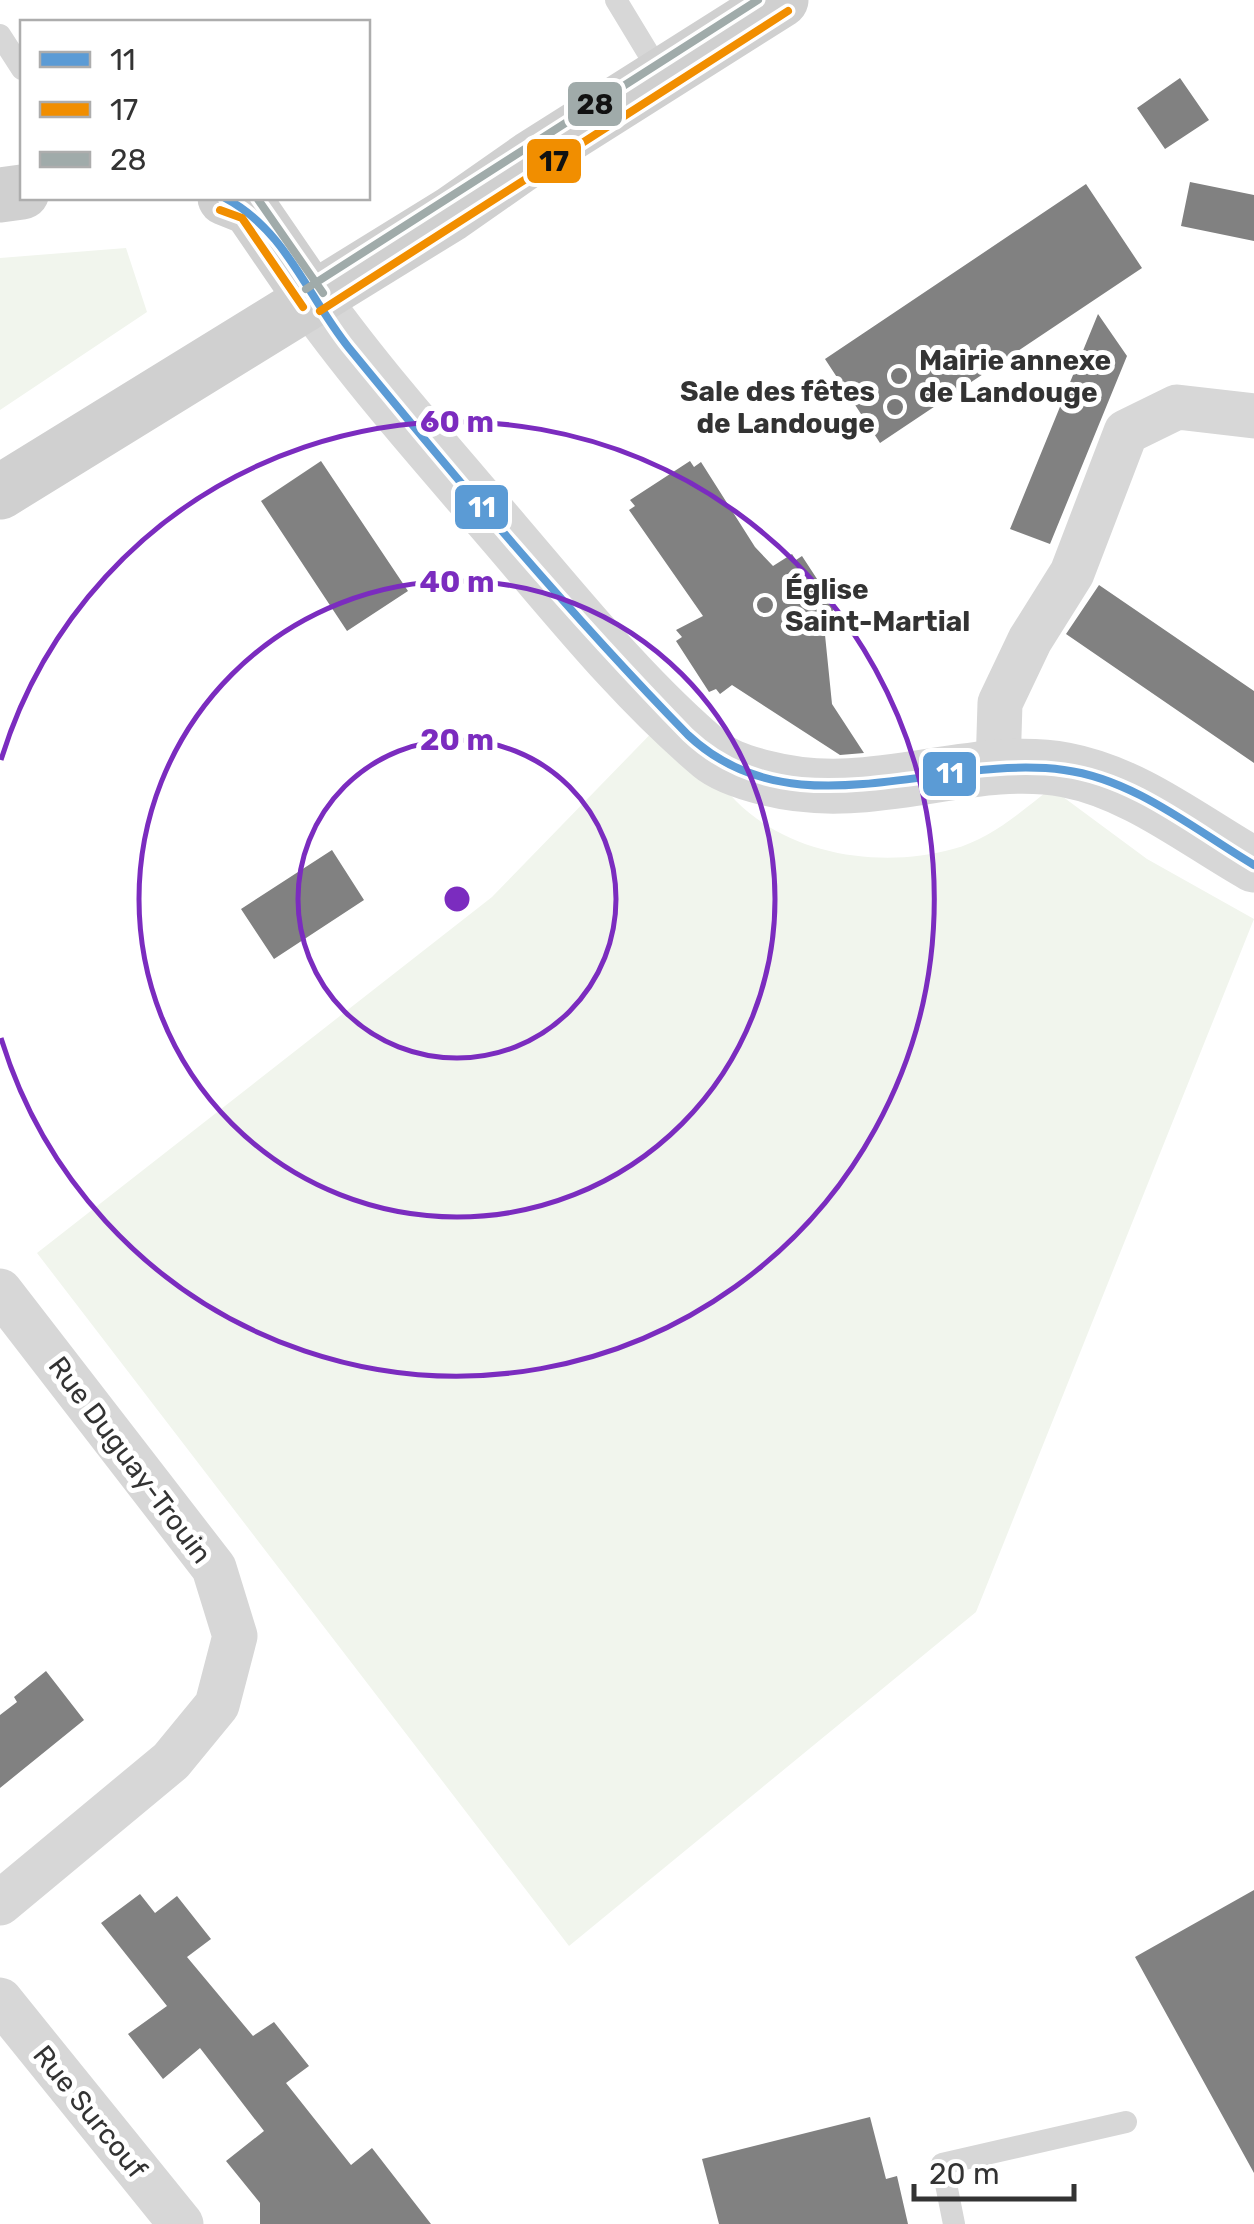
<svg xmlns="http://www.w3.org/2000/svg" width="1254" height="2224" font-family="Rubik,sans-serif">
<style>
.green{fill:#f1f5ed}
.building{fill:#818181}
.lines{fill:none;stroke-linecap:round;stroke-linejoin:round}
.service{stroke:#d7d7d7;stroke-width:22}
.minor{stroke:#d7d7d7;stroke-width:45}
.tertiary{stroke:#d7d7d7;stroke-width:55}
.secondary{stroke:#d0d0d0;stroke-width:55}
.bus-1-casing{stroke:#fff;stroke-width:15}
.bus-2-casing{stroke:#fff;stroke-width:15}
.bus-3-casing{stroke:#fff;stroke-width:15}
.bus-1{stroke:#5b9bd5;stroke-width:8}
.bus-2{stroke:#f18e00;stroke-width:8}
.bus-3{stroke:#a0abaa;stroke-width:8}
.ring{fill:none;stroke:#7b2cbf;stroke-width:5}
.poi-dot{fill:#7a7a7a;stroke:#fff;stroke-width:4}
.labels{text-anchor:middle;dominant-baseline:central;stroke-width:10;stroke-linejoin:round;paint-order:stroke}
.poi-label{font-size:28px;font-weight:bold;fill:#333;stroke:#fff;text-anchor:start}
.street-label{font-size:28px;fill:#333;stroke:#fff}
.centre{fill:#7b2cbf;stroke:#fff;stroke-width:5}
.ring-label{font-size:30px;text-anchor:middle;font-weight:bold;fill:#7b2cbf;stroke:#fff;stroke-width:10;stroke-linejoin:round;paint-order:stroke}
.line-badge{stroke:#fff;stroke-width:4}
.badge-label{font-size:28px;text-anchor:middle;font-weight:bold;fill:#fff}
.pale-badge-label{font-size:28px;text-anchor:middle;font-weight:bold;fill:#111}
</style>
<rect width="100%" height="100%" fill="#fff"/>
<path class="green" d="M126 248 147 312 0 410V258Z
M668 716C690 744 711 775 736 801 789 855 881 869 953 849 990 839 1021 812 1051 788L1147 859 1254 919 976 1612 569 1946 37 1253 492 897Z"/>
<path class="building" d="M1180 78 1209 120 1165 149 1137 108Z
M1190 182 1254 195V241L1181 226Z
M1086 184 1142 268 880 443 825 359Z
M1098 314 1127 356 1050 544 1010 529Z
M321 461 408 591 347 631 261 501Z
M690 461 694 467 701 462 755 547 773 566 792 554 796 560 802 556 836 608 831 612 835 618 824 625 832 704 864 753 840 755 732 685 720 694 716 689 709 692 676 641 682 637 676 630 703 616 629 510 635 506 630 500Z
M1099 585 1254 691V763L1066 634Z
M332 850 364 900 274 959 241 909Z
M46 1671 84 1720 0 1788V1715L17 1702 14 1697Z
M1254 1890V2173L1135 1957Z
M140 1894 155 1913 177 1896 211 1939 187 1957 253 2036 274 2022 309 2066 286 2083 351 2165 372 2148 431 2224H260V2203L226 2161 264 2131 200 2048 163 2079 128 2034 167 2006 101 1923Z
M870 2117 886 2179 897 2176 908 2224H719L702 2159Z"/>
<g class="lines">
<path class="service" d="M616 0 662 76
M0 35 22 69
M954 2224 942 2164 1126 2122"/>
<path class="minor" d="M998 768 1000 703 1030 640 1072 573 1126 432 1177 407 1254 416
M0 1291 214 1568 235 1636 217 1705 171 1761 0 1903
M0 2000 181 2224"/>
<path class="tertiary" d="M313 300C372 382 440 458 505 534 570 610 634 690 711 755 724 766 750 774 766 778 871 806 970 752 1066 770 1135 783 1194 831 1254 865"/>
<path class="secondary" d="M0 195 22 192
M225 198 250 208 313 300
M0 492 451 214 531 158 781 0"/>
<defs>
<path id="bus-1" d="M225 198C286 230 307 296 349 348 458 481 568 612 688 735 794 835 939 753 1064 770 1134 779 1195 830 1254 865"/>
<path id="bus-2" d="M220 210 242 218 303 307
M320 311 788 11"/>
<path id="bus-3" d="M257 198 323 293
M306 289 758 0"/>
</defs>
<use href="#bus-1" class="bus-1-casing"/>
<use href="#bus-2" class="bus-2-casing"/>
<use href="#bus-3" class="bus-3-casing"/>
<use href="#bus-1" class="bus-1"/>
<use href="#bus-2" class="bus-2"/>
<use href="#bus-3" class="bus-3"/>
</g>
<g class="ring">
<circle cx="457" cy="899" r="159"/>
<circle cx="457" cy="899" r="318"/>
<path d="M1 760A477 477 0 1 1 1 1038"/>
</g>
<g class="poi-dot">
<circle cx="899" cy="376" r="10"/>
<circle cx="895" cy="407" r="10"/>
<circle cx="765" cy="605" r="10"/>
</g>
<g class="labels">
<g class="poi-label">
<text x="919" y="360">Mairie annexe<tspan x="919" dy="32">de Landouge</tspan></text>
<text x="875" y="391" text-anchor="end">Sale des fêtes<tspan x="875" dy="32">de Landouge</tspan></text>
<text x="785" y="589">Église<tspan x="785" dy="32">Saint-Martial</tspan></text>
</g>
<g class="street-label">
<text transform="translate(130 1460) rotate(53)">Rue Duguay-Trouin</text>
<text transform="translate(90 2112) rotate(51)">Rue Surcouf</text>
</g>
</g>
<circle cx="457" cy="899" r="15" class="centre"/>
<g class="ring-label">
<text x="457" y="432">60 m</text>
<text x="457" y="592">40 m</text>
<text x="457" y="750">20 m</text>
</g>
<g class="line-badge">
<rect x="566" y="80" width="58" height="48" rx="10" fill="#a0abaa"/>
<rect x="525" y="137" width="58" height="48" rx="10" fill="#f18e00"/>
<rect x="453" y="483" width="57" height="48" rx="10" fill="#5b9bd5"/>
<rect x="921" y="750" width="57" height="48" rx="10" fill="#5b9bd5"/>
</g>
<g class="badge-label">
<text x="482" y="517">11</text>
<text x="950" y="783">11</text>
</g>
<g class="pale-badge-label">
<text x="595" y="114">28</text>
<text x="554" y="171">17</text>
</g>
<rect x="20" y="20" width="350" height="180" fill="#ffffff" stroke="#adadad" stroke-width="2.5"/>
<rect x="40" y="52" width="50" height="15" fill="#5b9bd5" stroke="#adadad" stroke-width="2.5"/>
<text x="110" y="70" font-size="30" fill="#333333">11</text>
<rect x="40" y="102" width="50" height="15" fill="#f18e00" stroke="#adadad" stroke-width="2.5"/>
<text x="110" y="120" font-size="30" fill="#333333">17</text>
<rect x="40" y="152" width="50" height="15" fill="#a0abaa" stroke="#adadad" stroke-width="2.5"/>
<text x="110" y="170" font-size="30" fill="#333333">28</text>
<path d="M914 2184v15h160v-15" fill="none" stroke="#333333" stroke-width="5"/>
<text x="929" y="2184" font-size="30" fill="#333333" stroke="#ffffff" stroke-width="8" paint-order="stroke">20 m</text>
</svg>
